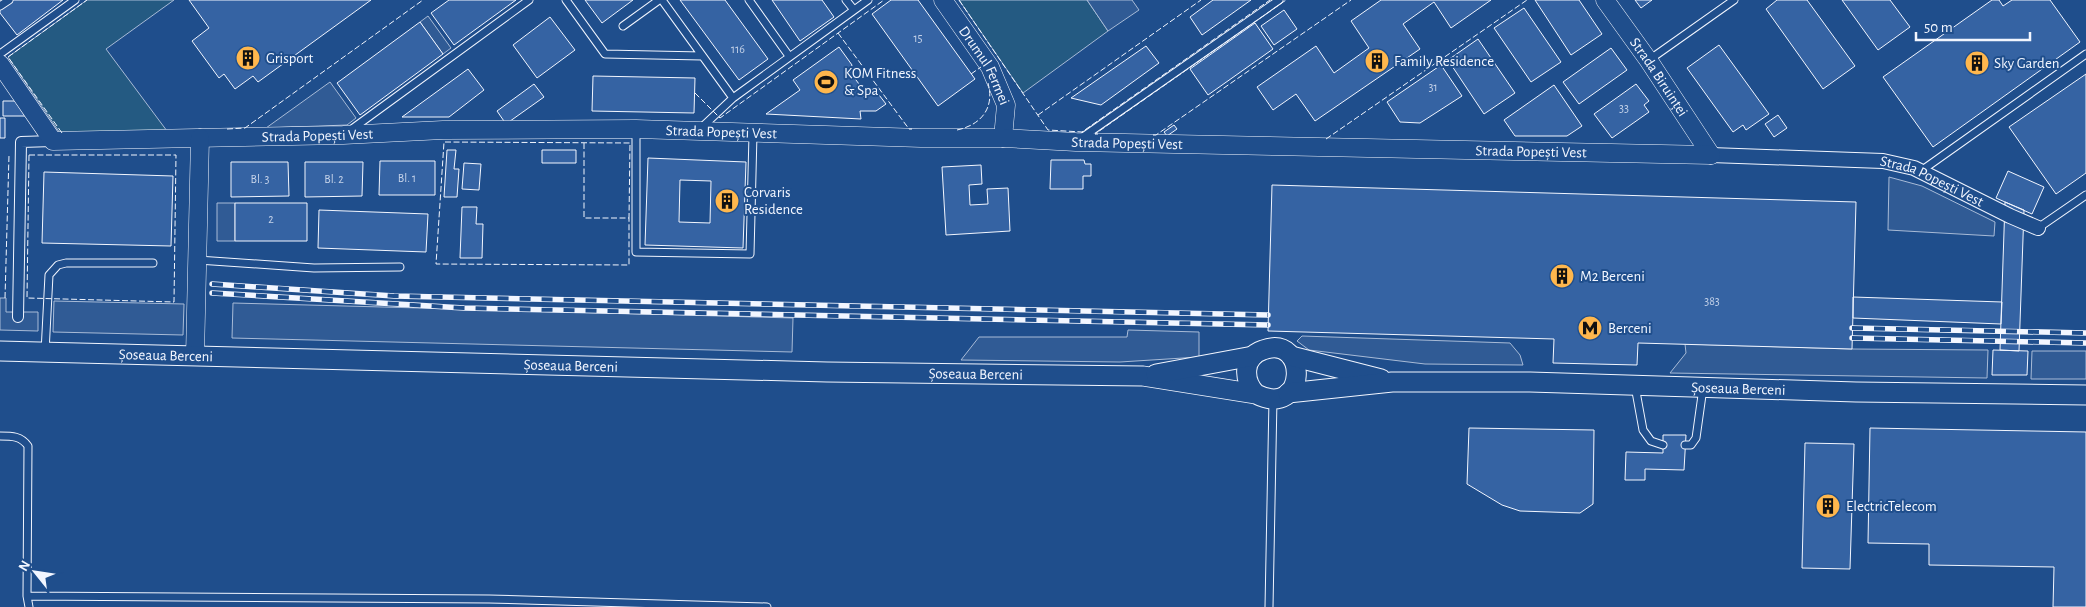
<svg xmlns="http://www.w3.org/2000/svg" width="2086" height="607" font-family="'Alegreya Sans',sans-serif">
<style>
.green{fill:#245a82;stroke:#a8bbd7}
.parking{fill:#305b95;stroke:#a8bbd7}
.building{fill:#3563a3;stroke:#f2f6ff;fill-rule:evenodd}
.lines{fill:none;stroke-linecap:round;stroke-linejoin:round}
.service-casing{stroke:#f2f6ff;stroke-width:9}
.pedestrian-casing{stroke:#f2f6ff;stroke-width:12}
.minor-casing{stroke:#f2f6ff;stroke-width:16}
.tertiary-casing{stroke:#f2f6ff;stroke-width:19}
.secondary-casing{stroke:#f2f6ff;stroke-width:21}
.service{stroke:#1f4e8c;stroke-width:7}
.pedestrian{stroke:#1f4e8c;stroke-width:10}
.minor{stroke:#1f4e8c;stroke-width:14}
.tertiary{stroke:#1f4e8c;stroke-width:18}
.secondary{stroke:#1f4e8c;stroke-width:19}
.rail-casing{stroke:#f2f6ff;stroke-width:5.5}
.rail{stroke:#1f4e8c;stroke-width:4;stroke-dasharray:11;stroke-linecap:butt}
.fence{stroke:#f2f6ff;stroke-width:1;stroke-dasharray:6 2.5;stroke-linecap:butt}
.labels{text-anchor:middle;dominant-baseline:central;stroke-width:4;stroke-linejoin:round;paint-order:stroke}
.number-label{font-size:12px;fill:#c3d1e8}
.poi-label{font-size:15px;fill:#f2f6ff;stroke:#1f4e8c;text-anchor:start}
.street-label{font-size:15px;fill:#f2f6ff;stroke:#1f4e8c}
</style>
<rect width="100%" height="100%" fill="#1f4e8c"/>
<path class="green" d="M87 0H174L106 49 167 131 60 133 8 57Z
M959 0H1087L1108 31 1023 93Z"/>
<path class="parking" d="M1087 0H1132L1139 10 1108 31Z
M428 16 451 48 443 54 420 22Z
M330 82 356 118 347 125 266 128Z
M1889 177 1922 186 1995 222 1994 236 1888 230Z
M217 203H235V241H217Z
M0 298H6V312H38V331L0 330Z
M54 301 184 304 183 335 53 332Z
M233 303 793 318 792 352 232 338Z
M1128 330 1199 332V357L1120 362 961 360 979 337H1127Z
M1302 336 1510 343 1520 355 1523 365 1425 364 1309 350 1297 341Z
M1685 344 1852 349 1988 350 1987 378 1670 373 1686 353Z
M2032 351H2086V379H2031Z"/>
<path class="building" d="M13 0H63L17 35 0 13V10Z
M189 0H371L258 82 253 76 235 89 224 74 219 78 192 41 209 28Z
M449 0H516L454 45 431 13Z
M585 0H633L602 23Z
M680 0H725L768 59 739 80Z
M772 0H822L834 17 800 41Z
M891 0H918L975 79 938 106 872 14Z
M1213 0H1251L1202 35 1190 17Z
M1381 0H1491L1451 28 1434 2 1403 24 1420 49 1315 121 1296 94 1273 110 1257 87 1316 46 1334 73 1369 48 1351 21Z
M1535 0H1579L1602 34 1571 55Z
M1635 0H1652L1641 8Z
M1777 0H1807L1855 66 1823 89 1766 9Z
M1842 0H1890L1910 27 1878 50Z
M1992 0H1999L2003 6 2012 0H2050L2080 42 1933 147 1883 77Z
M1524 8 1561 62 1531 82 1494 28Z
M1284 10 1297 29 1274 45 1261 26Z
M550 17 575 50 537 78 513 45Z
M420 22 443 54 360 115 337 83Z
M1255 23 1273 49 1208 95 1190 69Z
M1478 39 1515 93 1484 114 1448 60Z
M1719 45 1769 114 1746 130 1743 125 1733 132 1687 68Z
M1146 46 1159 63 1101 105 1071 98Z
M839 47 852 65 850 72 859 84 856 87 865 98 876 91 886 104 876 111H860L861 119 766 114 800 90 793 80Z
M1611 48 1627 70 1579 104 1563 82Z
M1441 65 1462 96 1420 123 1400 122 1387 102Z
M468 69 484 90 449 117H402Z
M2086 74V173L2056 194 2009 127Z
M593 76 695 78 694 113 592 111Z
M534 84 544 97 506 124 497 111Z
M1636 84 1649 101 1644 105 1649 112 1612 138 1594 114Z
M1554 85 1582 126 1567 136H1515L1504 120Z
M3 101H15L25 116H3Z
M1778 115 1787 128 1774 137 1765 124Z
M0 118H5V138H0Z
M1174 125 1177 129 1167 136 1164 132Z
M447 150H456L454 169H459L457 197H444Z
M542 150H576V163H542Z
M648 158 746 162 743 248 645 245ZM680 180 711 181 710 223 679 222Z
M1051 160H1084L1085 164H1091V176H1083V189H1050Z
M380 161H435V195H379Z
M231 162H288L289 196 231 197Z
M305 162H363L362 196 305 197Z
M464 163 481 164 479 190 462 189Z
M981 165 982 184 969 185 970 205 988 204 987 189 1008 188 1010 231 946 235 942 167Z
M2008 171 2044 187 2032 214 1996 198Z
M44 172 173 176 171 246 42 243Z
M1272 185 1856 202 1852 349 1638 343 1637 365 1553 363 1554 339 1268 331Z
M2005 202 2024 210 2019 351 2000 350Z
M235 203H307V241H235Z
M462 207H477L476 224H483L482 258H460Z
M319 210 428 214 426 252 318 248Z
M1853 297 2002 302 2001 324 1853 318Z
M1993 350 2028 351 2027 375H1992Z
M1469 428 1594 430 1593 504 1580 513 1520 511 1502 505 1467 484Z
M1870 428 2086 432V607H2053L2054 567 1929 565V544L1868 543Z
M1663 435H1686L1684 470 1645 469V480H1625L1626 452 1663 453Z
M1805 443 1854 444 1850 569 1802 568Z"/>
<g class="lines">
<defs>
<path id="service" d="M566 0 605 54 702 56
M662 0 733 98
M749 0 789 56
M846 0 854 10
M0 6 9 0
M623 26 659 0
M0 54 75 0
M1649 60 1734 0
M352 129 529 0
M700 129 733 98 868 0
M636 130V252L750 254 753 134
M1080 139 1279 0
M1921 171 2086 54
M2038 228 2086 195
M198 260 314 268 400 267
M45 352 49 275 58 265 66 263H153
M1635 386 1643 430 1651 441 1663 445
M0 436C12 436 21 436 28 446L27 596 29 607
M1685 445H1691L1696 438 1703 388
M27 596 489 599 767 607
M1269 607 1273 399"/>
<path id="pedestrian" d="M18 317 21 142 53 141"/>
<g id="minor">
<path id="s1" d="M1711 155 1883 161 1914 168 2010 216 2038 228"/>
</g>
<g id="tertiary">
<path id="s2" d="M943 0 990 67 1006 105 1003 138"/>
<path id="s3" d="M1605 0 1649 61 1711 155"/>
<path id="s4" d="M0 64 53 141 343 135 443 130 636 129 921 138H1003L1076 142 1711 155"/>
<path d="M195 356 200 138"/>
</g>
<g id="secondary">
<path id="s5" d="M0 351 827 372 1143 376 1256 394C1308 420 1309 333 1263 350 1242 357 1243 381 1256 394"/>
<path d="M1291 356 1381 379"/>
<path d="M1156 374 1253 356"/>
<path id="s6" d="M1288 393 1392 382H1530L1856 392 2086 395"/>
</g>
</defs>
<use href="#service" class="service-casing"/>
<use href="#pedestrian" class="pedestrian-casing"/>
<use href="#minor" class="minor-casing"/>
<use href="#tertiary" class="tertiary-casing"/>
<use href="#secondary" class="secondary-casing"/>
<use href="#service" class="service"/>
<use href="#pedestrian" class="pedestrian"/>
<use href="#minor" class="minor"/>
<use href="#tertiary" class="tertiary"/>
<use href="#secondary" class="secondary"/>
<defs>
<path id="rail" d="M212 284 394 296 1268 315
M212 293 464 308 1268 325
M1852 328 2086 333
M1852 338 2086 343"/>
</defs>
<use href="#rail" class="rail-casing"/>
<use href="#rail" class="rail"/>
<path class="fence" d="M959 0 1048 130 1082 132 1270 0
M838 33 909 129H912
M971 74 981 67
M695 93 720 118 884 0
M1038 115 1201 0
M227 129 245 128 423 0
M957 130C981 125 995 108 988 83
M62 133 8 57 87 0
M1098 134H1095L1286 0
M1153 135H1156L1351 0
M1326 139 1527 0
M584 143V218H629L630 143 444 142 436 264 629 265V218
M29 155H176L174 302 27 298Z
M5 298 9 155"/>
</g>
<defs>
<symbol id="building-disc" viewBox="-11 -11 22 22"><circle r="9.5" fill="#ffb74d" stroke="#1f4e8c"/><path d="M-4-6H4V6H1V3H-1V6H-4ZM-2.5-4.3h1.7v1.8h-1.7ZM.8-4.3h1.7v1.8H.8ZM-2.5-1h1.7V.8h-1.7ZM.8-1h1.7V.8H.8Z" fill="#111"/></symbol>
<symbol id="stadium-disc" viewBox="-11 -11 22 22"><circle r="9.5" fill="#ffb74d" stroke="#1f4e8c"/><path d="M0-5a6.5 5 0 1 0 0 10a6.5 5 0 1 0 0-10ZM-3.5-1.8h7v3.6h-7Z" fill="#111"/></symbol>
<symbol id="metro-disc" viewBox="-11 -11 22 22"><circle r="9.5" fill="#ffb74d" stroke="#1f4e8c"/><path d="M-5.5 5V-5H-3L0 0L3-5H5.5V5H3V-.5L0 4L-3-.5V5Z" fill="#111"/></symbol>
</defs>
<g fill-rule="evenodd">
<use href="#building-disc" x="234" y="44" width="28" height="28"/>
<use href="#building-disc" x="1363" y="47" width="28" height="28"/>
<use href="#building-disc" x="1963" y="49" width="28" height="28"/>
<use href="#stadium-disc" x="812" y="68" width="28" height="28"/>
<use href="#building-disc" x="713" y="187" width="28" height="28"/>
<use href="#building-disc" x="1548" y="262" width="28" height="28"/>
<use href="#metro-disc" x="1576" y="314" width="28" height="28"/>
<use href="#building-disc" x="1814" y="492" width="28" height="28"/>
</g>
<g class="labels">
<g class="number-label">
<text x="918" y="38">15</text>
<text x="738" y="49">116</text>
<text x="1433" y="87">31</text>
<text x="1624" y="108">33</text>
<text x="407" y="178">Bl. 1</text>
<text x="260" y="179">Bl. 3</text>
<text x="334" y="179">Bl. 2</text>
<text x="271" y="219">2</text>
<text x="1712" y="301">383</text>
</g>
<g class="poi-label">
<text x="266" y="58">Grisport</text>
<text x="1394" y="61">Family Residence</text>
<text x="1994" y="63">Sky Garden</text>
<text x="844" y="73">KOM Fitness<tspan x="844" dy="17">&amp; Spa</tspan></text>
<text x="744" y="192">Corvaris<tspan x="744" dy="17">Residence</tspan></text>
<text x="1580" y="276">M2 Berceni</text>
<text x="1608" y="328">Berceni</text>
<text x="1846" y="506">ElectricTelecom</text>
</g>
<g class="street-label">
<text stroke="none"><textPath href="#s2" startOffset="78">Drumul Fermei</textPath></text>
<text stroke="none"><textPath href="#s3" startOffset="94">Strada Biruinței</textPath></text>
<text stroke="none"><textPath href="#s4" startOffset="762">Strada Popești Vest</textPath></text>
<text stroke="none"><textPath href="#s4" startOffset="358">Strada Popești Vest</textPath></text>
<text stroke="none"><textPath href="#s4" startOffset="1168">Strada Popești Vest</textPath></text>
<text stroke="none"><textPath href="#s4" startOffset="1572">Strada Popești Vest</textPath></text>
<text stroke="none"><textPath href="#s1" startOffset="225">Strada Popești Vest</textPath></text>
<text stroke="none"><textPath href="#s5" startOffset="166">Șoseaua Berceni</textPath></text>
<text stroke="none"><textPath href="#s5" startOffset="571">Șoseaua Berceni</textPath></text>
<text stroke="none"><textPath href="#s5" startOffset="976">Șoseaua Berceni</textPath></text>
<text stroke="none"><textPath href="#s6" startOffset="451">Șoseaua Berceni</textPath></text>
</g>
</g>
<g transform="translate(35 572) rotate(300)" stroke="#1f4e8c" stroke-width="4" paint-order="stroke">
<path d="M0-4L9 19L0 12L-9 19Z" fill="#f2f6ff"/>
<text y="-8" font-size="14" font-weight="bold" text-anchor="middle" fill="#f2f6ff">N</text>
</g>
<path d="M1916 32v8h114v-8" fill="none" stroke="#f2f6ff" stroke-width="2.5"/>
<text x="1924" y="32" font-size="15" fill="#f2f6ff" stroke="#1f4e8c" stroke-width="4" paint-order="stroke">50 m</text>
</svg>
